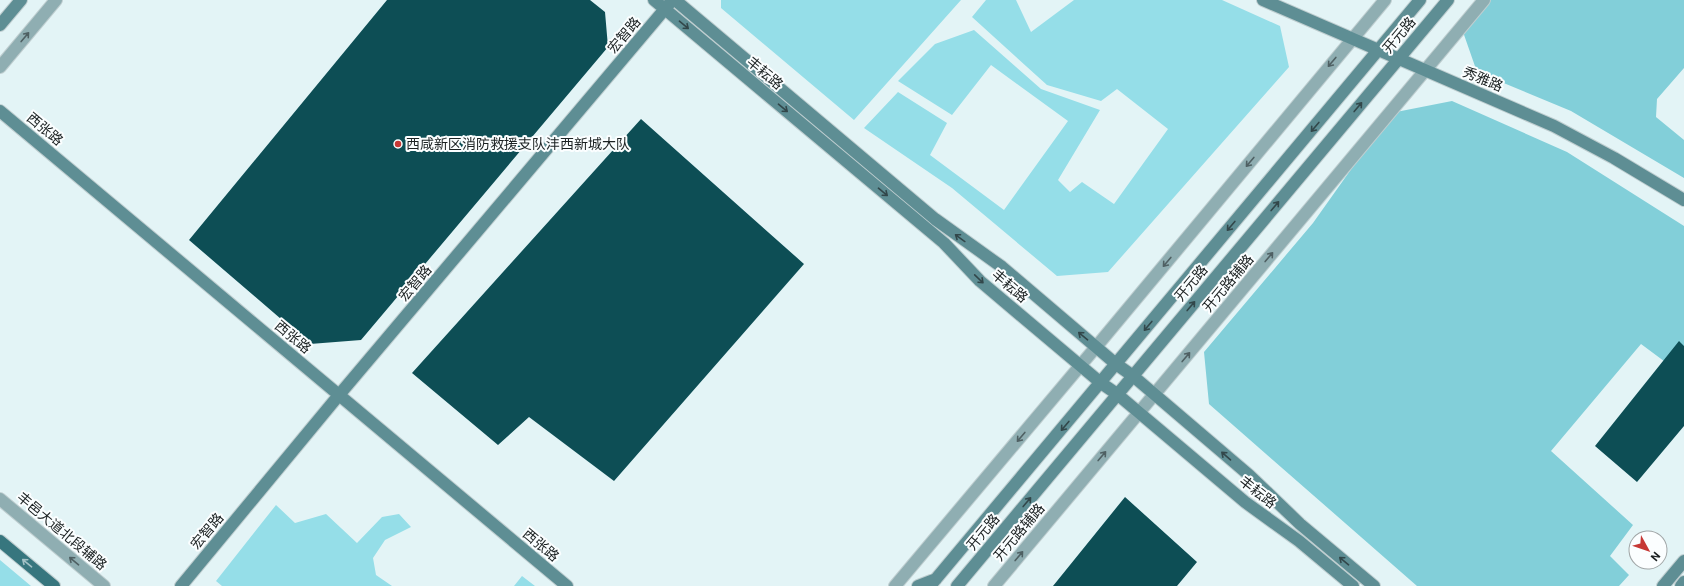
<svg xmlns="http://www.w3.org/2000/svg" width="1684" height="586" font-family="Roboto,'Noto Sans SC',sans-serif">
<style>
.green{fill:#95dee8}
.forest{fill:#82cfd9}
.building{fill:#0d4e55}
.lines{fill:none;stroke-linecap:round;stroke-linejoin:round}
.street-casing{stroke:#bfced0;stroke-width:14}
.secondary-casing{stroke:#bfced0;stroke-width:14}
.primary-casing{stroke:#bfced0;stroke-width:14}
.street{stroke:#8faeb2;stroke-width:12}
.secondary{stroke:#5e8e94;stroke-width:12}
.primary{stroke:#37767e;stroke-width:12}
.oneway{stroke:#32474a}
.oneway2{stroke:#4f6063}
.oneway3{stroke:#a3c1c5}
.poi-dot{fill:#c63835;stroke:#fbfeff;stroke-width:1.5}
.labels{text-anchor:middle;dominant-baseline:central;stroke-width:4;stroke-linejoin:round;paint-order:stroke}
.street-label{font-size:14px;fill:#1b2122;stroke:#fbfeff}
.poi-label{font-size:14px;fill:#1b2122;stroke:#fbfeff;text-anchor:start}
</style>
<rect width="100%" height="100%" fill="#e3f4f6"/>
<path class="green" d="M721 0H961L854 120 721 8Z
M986 0H1016L1031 32 1074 0H1222L1280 26 1289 67 1108 272 1057 276 952 188 864 128 898 92 947 123 930 155 1004 210 1068 121 991 65 952 115 898 81 935 44 974 30 1041 89 1100 110 1058 180 1070 192 1082 182 1114 204 1168 129 1117 89 1101 101 1047 85 972 17Z
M276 505 295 523 326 514 357 543 382 517 399 514 411 527 385 540 373 558 376 575 392 586H222L216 581Z
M0 560 31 586H0Z
M522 576 535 586H514Z"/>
<path class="forest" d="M1487 0H1684V68L1657 99 1656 117 1684 140V178L1571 111 1477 72 1462 29Z
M1452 101 1567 152 1684 226V362L1676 370 1641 344 1551 451 1633 525 1610 556 1629 575 1619 586H1417L1209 404 1204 352 1313 223 1391 113Z"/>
<path class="building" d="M387 0H590L605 12 608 47 361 340 310 344 189 240Z
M641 119 804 264 614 481 529 417 498 445 412 373Z
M1679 341 1684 346V426L1637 482 1595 446Z
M1125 497 1197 562 1177 586H1053Z"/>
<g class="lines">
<defs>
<path id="street" d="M0 67 56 0
M0 499 104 586
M895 586 1096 347 1385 0
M994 586 1484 0"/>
<path id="secondary" d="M654 0 944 243 980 281 1101 383 1117 394 1245 502 1299 541 1353 586
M675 0 935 219 1002 267 1116 364 1133 376 1249 475 1300 524 1374 586
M1263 0 1554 126 1614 158 1684 200
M0 25 21 0
M0 111 567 586
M181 586 339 395 670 3
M918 586 936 579
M930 586 1420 0
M957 586 1448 0
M1663 586 1684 561
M1681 586 1684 582"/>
<path id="primary" d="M0 541 54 586"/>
</defs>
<use href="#street" class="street-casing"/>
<use href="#secondary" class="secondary-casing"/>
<use href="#primary" class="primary-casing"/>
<use href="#street" class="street"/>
<use href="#secondary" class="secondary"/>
<use href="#primary" class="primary"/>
</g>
<defs><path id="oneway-shaft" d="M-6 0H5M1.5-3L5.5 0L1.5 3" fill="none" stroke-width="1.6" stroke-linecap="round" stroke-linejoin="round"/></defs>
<g class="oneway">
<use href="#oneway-shaft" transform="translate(684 25) rotate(40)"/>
<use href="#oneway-shaft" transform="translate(1358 107) rotate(-50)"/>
<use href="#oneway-shaft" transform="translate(783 108) rotate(40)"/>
<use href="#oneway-shaft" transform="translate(1315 127) rotate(130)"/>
<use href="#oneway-shaft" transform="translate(883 192) rotate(40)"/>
<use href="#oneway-shaft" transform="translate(1275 206) rotate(-50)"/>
<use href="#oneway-shaft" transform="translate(1231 226) rotate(130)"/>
<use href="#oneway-shaft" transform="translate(960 238) rotate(-144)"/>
<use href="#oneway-shaft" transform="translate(979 279) rotate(44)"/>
<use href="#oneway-shaft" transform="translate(1191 306) rotate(-50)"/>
<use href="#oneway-shaft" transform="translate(1148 326) rotate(130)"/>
<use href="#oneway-shaft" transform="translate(1083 336) rotate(-140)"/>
<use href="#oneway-shaft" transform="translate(1065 426) rotate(130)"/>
<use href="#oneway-shaft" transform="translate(1226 456) rotate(-139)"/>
<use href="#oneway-shaft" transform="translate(1027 502) rotate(-50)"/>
<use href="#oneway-shaft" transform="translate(1344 561) rotate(-140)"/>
</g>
<g class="oneway2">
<use href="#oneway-shaft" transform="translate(25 37) rotate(-50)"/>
<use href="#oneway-shaft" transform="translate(1332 62) rotate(130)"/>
<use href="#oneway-shaft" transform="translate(1250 162) rotate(130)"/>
<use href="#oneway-shaft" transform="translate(1269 257) rotate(-50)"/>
<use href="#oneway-shaft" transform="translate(1167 262) rotate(130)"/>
<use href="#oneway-shaft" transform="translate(1186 357) rotate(-50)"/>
<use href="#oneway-shaft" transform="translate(1021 437) rotate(130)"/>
<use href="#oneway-shaft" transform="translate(1102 456) rotate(-50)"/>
<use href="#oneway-shaft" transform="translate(1019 556) rotate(-50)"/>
<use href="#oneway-shaft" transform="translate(74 561) rotate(-140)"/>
</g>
<use class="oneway3" href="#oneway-shaft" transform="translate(27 563) rotate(-140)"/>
<circle class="poi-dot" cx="398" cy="144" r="4"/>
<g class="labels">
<g class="street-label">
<text transform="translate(624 35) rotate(-50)">宏智路</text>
<text transform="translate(1399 35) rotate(-50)">开元路</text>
<text transform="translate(765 73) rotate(40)">丰耘路</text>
<text transform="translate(1483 79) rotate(23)">秀雅路</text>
<text transform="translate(45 129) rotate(40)">西张路</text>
<text transform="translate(415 283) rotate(-50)">宏智路</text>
<text transform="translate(1191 283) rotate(-50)">开元路</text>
<text transform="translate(1228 283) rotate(-50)">开元路辅路</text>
<text transform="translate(1010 286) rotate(41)">丰耘路</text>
<text transform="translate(293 337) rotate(40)">西张路</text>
<text transform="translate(1258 492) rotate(38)">丰耘路</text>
<text transform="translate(62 531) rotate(40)">丰邑大道北段辅路</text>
<text transform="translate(207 531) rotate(-50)">宏智路</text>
<text transform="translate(983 532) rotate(-50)">开元路</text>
<text transform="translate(1019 532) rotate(-50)">开元路辅路</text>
<text transform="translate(541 545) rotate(40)">西张路</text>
</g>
<g class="poi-label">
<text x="406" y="144">西咸新区消防救援支队沣西新城大队</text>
</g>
</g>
<g transform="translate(1648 550) rotate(130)"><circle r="19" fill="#fbfeff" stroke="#a1a6a7"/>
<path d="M0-3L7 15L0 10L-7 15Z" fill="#c63835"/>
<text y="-6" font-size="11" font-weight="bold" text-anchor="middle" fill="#1b2122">N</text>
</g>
</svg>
